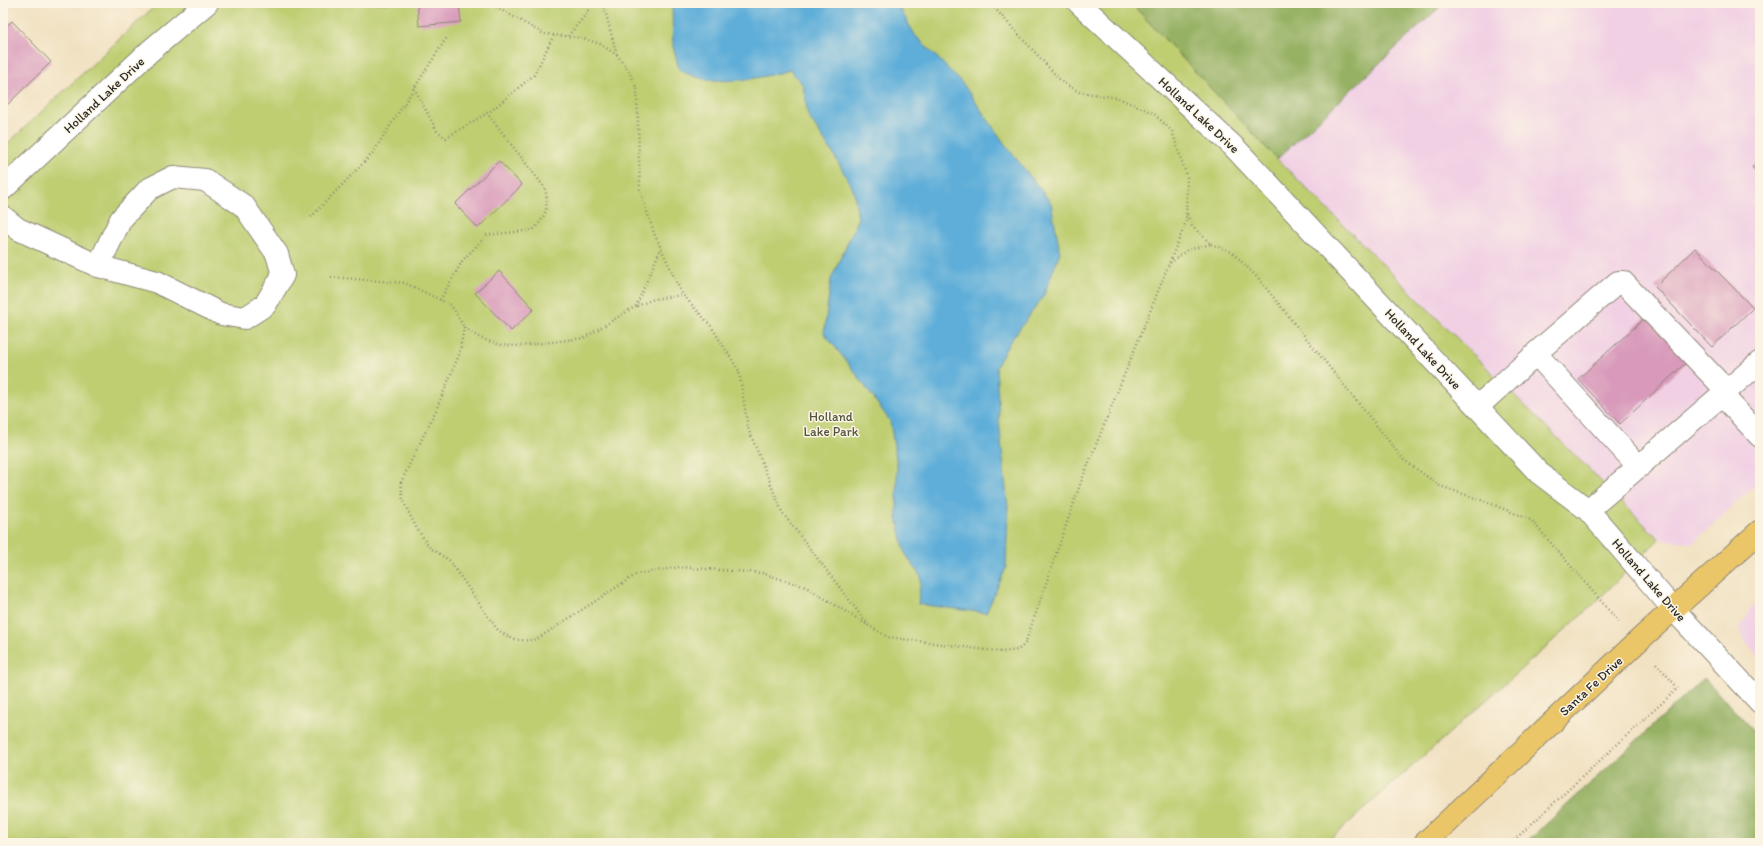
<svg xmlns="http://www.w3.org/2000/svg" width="1763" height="846" font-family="Itim,sans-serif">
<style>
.built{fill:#f1d0e4}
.green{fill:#bece71;stroke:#747c4e}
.forest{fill:#96b163;stroke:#606e47}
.water{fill:#5eaed9;stroke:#446c82}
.building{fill:#d899ba}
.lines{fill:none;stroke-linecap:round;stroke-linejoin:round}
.minor-casing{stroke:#8e8676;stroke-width:24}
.major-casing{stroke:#8e8676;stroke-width:24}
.path{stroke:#8e8676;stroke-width:2.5;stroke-dasharray:1 3;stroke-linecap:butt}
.minor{stroke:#fff;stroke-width:22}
.major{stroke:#ebc669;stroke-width:22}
.labels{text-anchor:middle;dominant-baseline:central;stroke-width:3;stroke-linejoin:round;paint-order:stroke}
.street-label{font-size:13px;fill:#2b2b2b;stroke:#fcf5e5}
.park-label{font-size:13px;fill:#50543c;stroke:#fcf5e5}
</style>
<rect width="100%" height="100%" fill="#fcf5e5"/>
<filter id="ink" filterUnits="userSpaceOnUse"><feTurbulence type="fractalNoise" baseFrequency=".025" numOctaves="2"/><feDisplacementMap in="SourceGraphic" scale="8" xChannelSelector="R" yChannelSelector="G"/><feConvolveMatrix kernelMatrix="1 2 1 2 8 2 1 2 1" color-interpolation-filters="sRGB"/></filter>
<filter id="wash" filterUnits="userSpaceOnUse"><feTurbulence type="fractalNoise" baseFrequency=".012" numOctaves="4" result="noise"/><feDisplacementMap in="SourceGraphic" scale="16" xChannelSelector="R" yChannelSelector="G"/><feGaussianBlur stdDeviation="0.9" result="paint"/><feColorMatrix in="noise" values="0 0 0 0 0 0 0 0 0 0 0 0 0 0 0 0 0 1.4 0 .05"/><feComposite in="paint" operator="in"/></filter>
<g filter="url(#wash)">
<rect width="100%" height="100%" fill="#f1e1c1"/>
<path class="built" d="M1444 3H1760V481L1693 543 1659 539 1277 159Z
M1760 600V658L1746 643 1740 628 1751 608Z"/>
<path class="green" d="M158 3H1131L1277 159 1659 539 1594 604 1326 843H3V148Z"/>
<path class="forest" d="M1131 3H1444L1277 159Z
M1704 678 1760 738V843H1526Z"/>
<path class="water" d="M672 3H892L900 9 915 35 963 84 1004 143 1051 203 1060 252 1043 297 1009 343 996 367 1000 431 1008 508 1006 568 986 613 918 604 921 577 905 553 897 517V465L890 421 854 371 824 333 831 279 858 220 854 191 834 155 808 116 803 85 790 70C758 79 708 89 679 69L673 46Z"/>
<g id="blocks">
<path class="building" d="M417 3H459L461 22 419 26Z
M12 21 51 62 3 109V29Z
M1760 159V176L1752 167Z
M499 161 522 185 478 228 455 204Z
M1695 248 1753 308 1712 347 1655 287Z
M499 271 534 309 511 331 475 293Z
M1648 315 1689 360 1620 424 1578 379Z"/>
</g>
</g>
<g filter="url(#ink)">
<use href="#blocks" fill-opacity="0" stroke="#8e8676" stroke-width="1"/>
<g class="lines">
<defs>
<path id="minor" d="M1079 3 1234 147 1539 473 1588 510 1674 610 1760 702
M3 189 150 51 207 3
M3 217 18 229 98 266 157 282 221 314 245 318 265 305 283 275 277 254 244 206 205 180 173 177 149 189 121 219 98 266
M1722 395 1760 436
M1477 407 1536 354
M1639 467 1536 354 1537 352 1618 282H1623L1727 391
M1588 510 1760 362"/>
<path id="major" d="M1425 843 1637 642 1760 531"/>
</defs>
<use href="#minor" class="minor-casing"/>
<use href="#major" class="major-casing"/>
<path class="path" d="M489 3 544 34 582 38 600 44 617 55 629 71 637 89 640 190 654 233 682 294 711 326 739 371 748 428 782 512 869 626 888 637 1002 652 1018 650 1025 644 1081 482 1186 222 1187 177 1172 131 1153 113 1118 98 1079 92 1062 82 990 3
M603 3 617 55
M568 36 587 13 591 3
M414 88 437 131 446 138 492 110 534 75 554 35
M311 217 372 154 447 37
M1211 244 1232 252 1258 278 1404 460 1440 486 1484 501 1531 520 1620 623
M1170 263 1187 250 1211 244 1192 226 1187 214
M331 277 405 283 451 305 464 327 480 338 500 345 520 346 584 338 636 306 661 248
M440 300 463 260 487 235 533 230 541 221 546 211 547 199 545 188 487 113
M637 306 654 299 682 295
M464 327 459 355 437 408 401 482 403 501 416 527 430 548 449 560 496 628C509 640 520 642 537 639L637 574 680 567 762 573 806 587 869 626
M1511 843 1678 688 1654 661"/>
<use href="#minor" class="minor"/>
<use href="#major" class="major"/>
</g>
</g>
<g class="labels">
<g class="street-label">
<text transform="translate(104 95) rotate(-43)">Holland Lake Drive</text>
<text transform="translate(1199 115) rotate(43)">Holland Lake Drive</text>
<text transform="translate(1423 349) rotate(47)">Holland Lake Drive</text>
<text transform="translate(1649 580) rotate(49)">Holland Lake Drive</text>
<text transform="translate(1591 686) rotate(-43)">Santa Fe Drive</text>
</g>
<g class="park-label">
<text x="831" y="416">Holland<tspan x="831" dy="15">Lake Park</tspan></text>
</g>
</g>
<rect width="1763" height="846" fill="none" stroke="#fcf5e5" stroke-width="16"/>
</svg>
